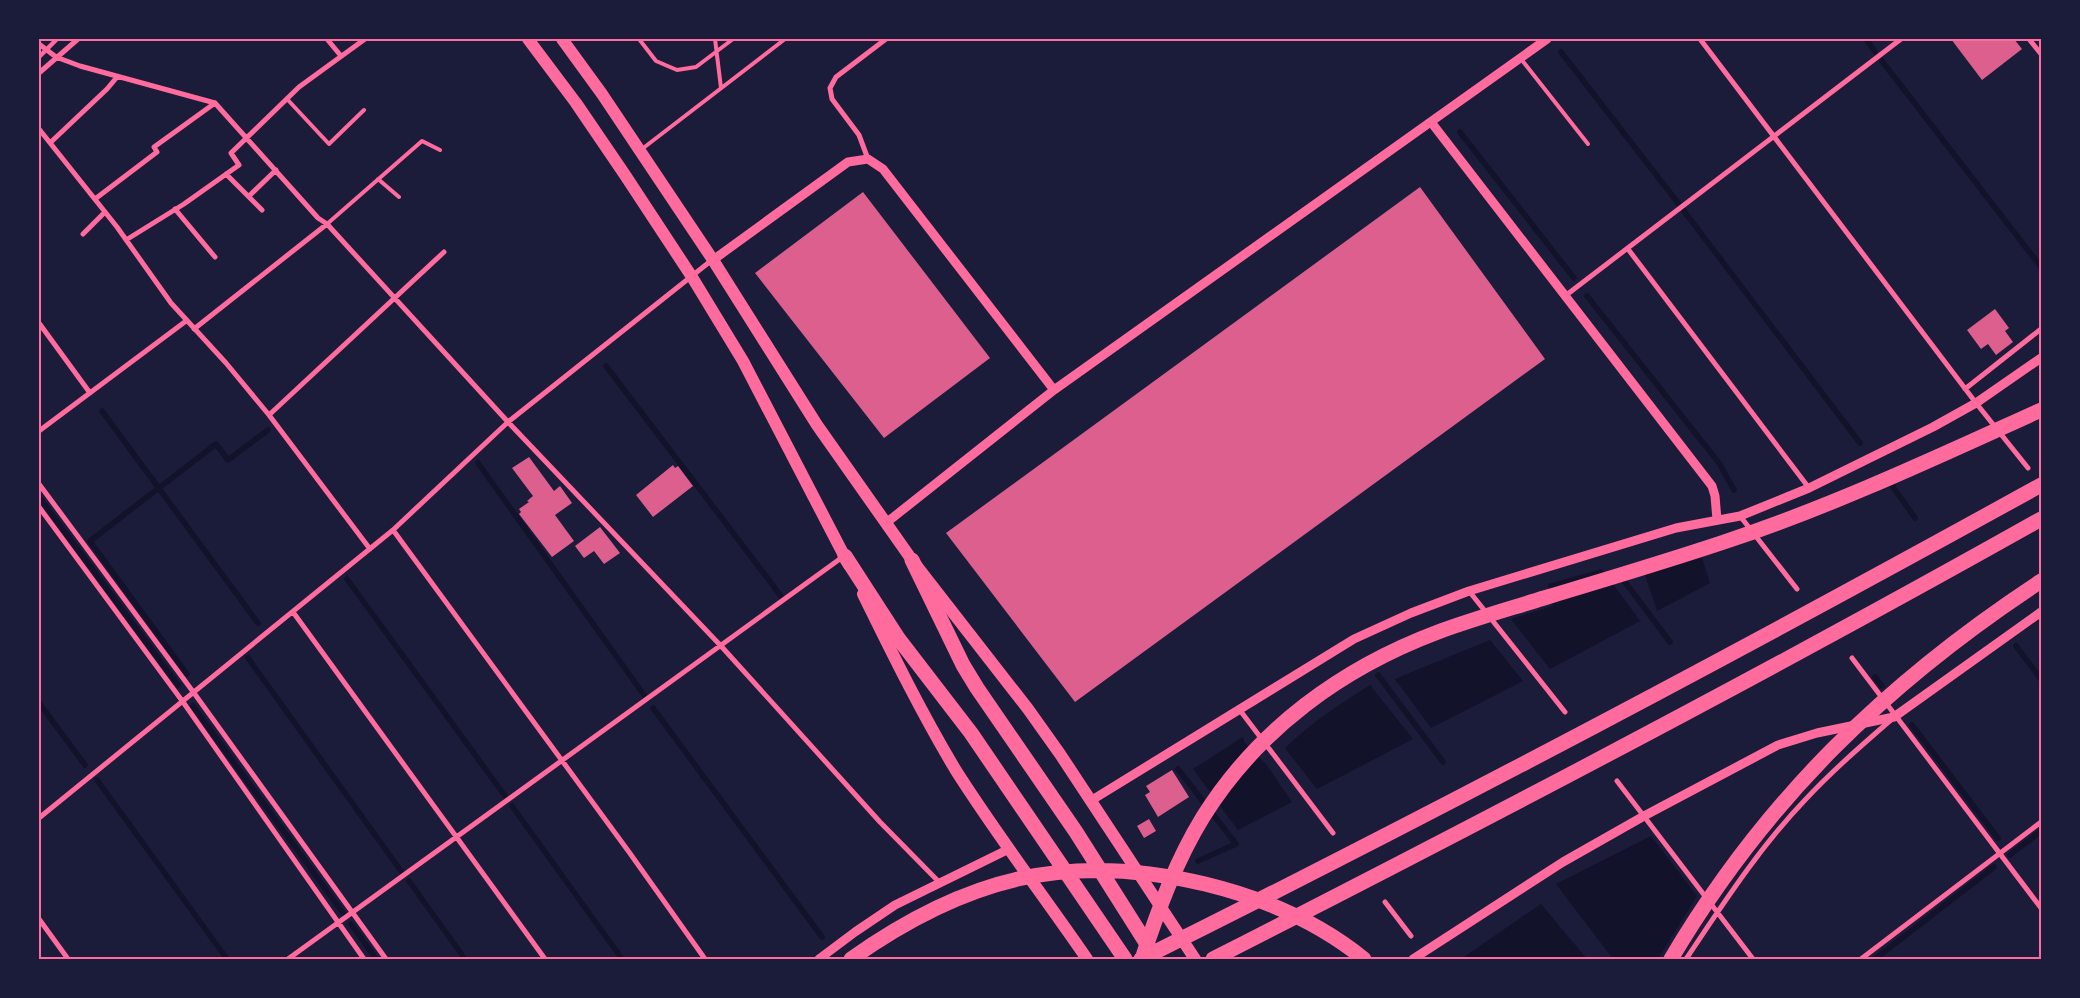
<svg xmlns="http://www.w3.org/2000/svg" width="2080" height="998" font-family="'Sofia Sans Condensed',sans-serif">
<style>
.water{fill:#12122b}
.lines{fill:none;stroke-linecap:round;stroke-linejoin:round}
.stream{stroke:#12122b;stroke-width:5.5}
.building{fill:#dd5f8e}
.service{stroke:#ff6b9d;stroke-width:4}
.pedestrian{stroke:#ff6b9d;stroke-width:4.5}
.minor{stroke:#ff6b9d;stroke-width:5}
.tertiary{stroke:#ff6b9d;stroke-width:9}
.primary{stroke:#ff6b9d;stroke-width:12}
.motorway{stroke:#ff6b9d;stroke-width:15}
.neatline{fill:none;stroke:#ff6b9d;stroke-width:2}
</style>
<rect width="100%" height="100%" fill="#1b1b3a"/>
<path class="water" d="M1698 546 1710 583 1657 611 1641 563Z
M1602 569 1640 621 1550 669 1511 619 1553 606 1548 584Z
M1490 640 1523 681 1431 728 1395 679Z
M1370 685 1413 739 1317 789 1285 748C1311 723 1340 704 1370 685Z
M1243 737 1244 742 1266 764 1292 802 1238 830 1193 769Z
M1651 836 1697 896 1658 959H1613L1556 884Z
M1541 904 1587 959H1461Z"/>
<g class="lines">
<path class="stream" d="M1866 39 1875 52
M1561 52 1678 203
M1882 61 2041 267
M1460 132 1574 278
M1684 211 1860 443
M1587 296 1719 463 1734 490
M606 366 781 596
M102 411 258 623
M478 463 644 695
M1893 487 1915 518
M39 497 178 685
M347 579 505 796
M1625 582 1670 642
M2016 646 2041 679
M248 658 401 871
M187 674 90 541 216 444 228 460 268 430
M1378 675 1443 762
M1875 677 1882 686
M39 703 85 765
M193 706 343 913
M653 708 822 937
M1912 725 1998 838
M1178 769 1236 844 1198 861
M97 780 227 959
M512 806 622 959
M2010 855 2041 831
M409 881 465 959
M351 924 376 959
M1875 959 1994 867"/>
</g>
<path class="building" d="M1951 39H2014L2022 49 1982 80Z
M1420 187 1545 359 1075 702 946 533Z
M863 192 990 358 884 438 755 273Z
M1995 309 2009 328 2005 331 2013 342 1996 355 1988 344 1981 349 1967 330Z
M529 457 554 491 560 486 572 503 555 515 574 541 552 557 519 514 521 512 519 509 529 502 527 501 533 496 512 468Z
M673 465 675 468 678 466 693 486 653 517 636 495Z
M600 527 620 553 604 564 594 551 584 558 575 546Z
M1172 770 1189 797 1158 817 1145 795 1150 792 1146 786Z
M1149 819 1156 831 1144 838 1137 826Z"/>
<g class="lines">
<path class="service" d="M639 39 656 61 677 70 696 67 733 39
M715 39 721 88
M1521 59 1588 144
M287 99 329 144 364 110
M642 149 785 39
M378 179 399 197
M327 224 422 141 440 150"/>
<path class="pedestrian" d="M39 57 57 39"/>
<path class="minor" d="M327 39 341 56
M1700 39 1976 403 2028 468
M2029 39 2041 54
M39 44 56 57 80 66 215 103 318 218 327 224 508 422 721 646 880 822 940 883
M39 73 78 39
M39 129 117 227 171 303 226 363 269 415 370 549
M51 142 107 89 117 77
M868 159 859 135 832 99 830 88 836 77 886 39
M226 174 262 210
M249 196 276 170
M95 199 157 152 154 147 215 103
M175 209 215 257
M83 234 105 212
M126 240 184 204 239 165 231 153 299 87 365 39
M1628 249 1809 488
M1565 296 1901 39
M39 323 90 393
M194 329 327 224
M1965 389 2041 329
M269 415 444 252
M39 431 186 321
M39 484 194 693 386 959
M39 507 183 702 364 959
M1740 516 1797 589
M393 530 629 852 705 959
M1469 591 1565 712
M293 612 545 959
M1852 658 2041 908
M1239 709 1333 833
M1617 781 1753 959
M39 818 393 530 508 422 712 260
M1385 902 1411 936
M39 919 68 959
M288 959 844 556
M1686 959C1723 904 1759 848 1805 800 1832 771 1862 745 1892 719
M1861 959 2041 822"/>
<path class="tertiary" d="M1431 122 1712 486 1715 496 1717 520
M713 260 848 162 868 159 883 169 1054 390
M886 523 1054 390 1547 39
M1092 800 1354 639 1411 613 1469 591 1676 528 1740 516 1809 488 1933 427 1976 403 2041 358
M819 959 855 932 895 905 1009 849
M1413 959 1563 862 1644 816 1778 745 1817 733 1894 717 2041 612"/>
<path class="primary" d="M528 39 576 103 625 175 692 277 743 361 849 565
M562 39 602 94 713 260 817 425 912 560 1028 709 1060 754 1195 959
M863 594C892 653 921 712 955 769 996 834 1043 895 1087 959"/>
<path class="motorway" d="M845 556 898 638 971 733 1125 959
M912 560 963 665 977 688 1076 832 1150 949
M851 959C965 878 1067 851 1205 884 1263 898 1317 921 1364 959
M1141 959C1445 808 1744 649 2041 485
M1142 959C1158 910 1176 861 1203 817 1258 729 1342 668 1438 632 1473 619 1509 609 1544 598 1604 580 1664 562 1724 542 1833 506 1937 457 2041 410
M1213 959C1492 817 1769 672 2041 519
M1671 959C1765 800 1887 682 2041 581"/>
</g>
<rect width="2080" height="998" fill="none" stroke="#1b1b3a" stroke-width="80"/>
<rect x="40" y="40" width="2000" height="918" class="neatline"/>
</svg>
